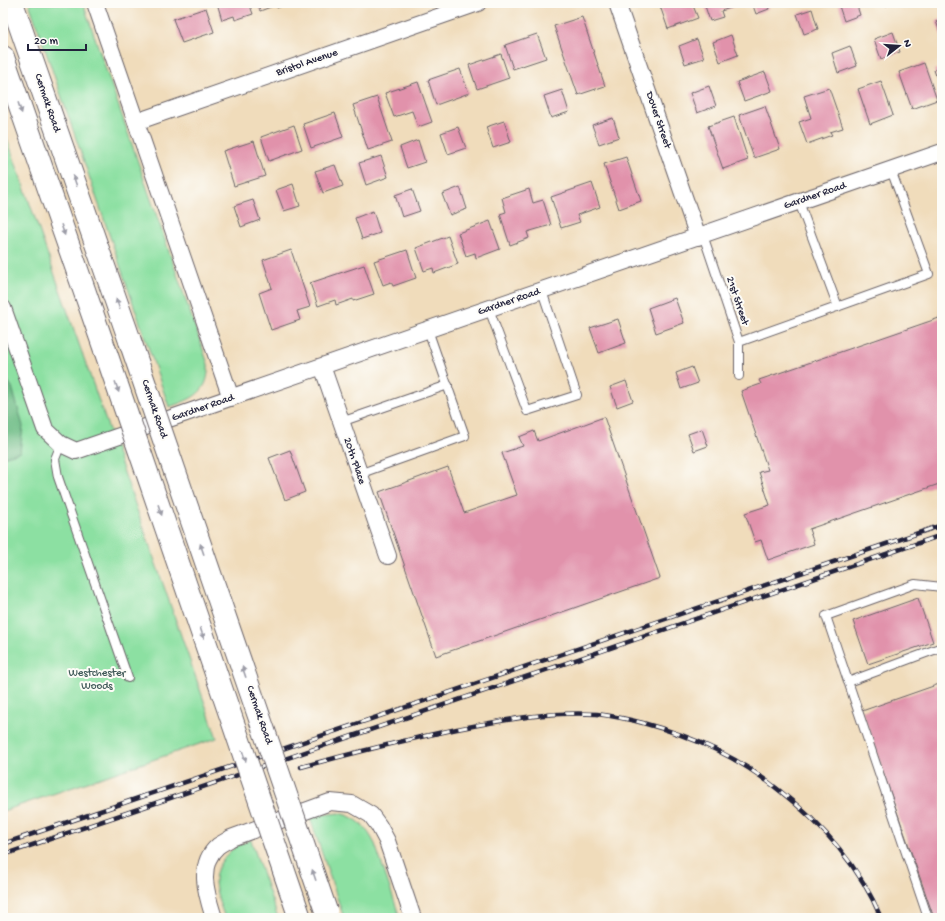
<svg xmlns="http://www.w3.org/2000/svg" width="945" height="921" font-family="'Gochi Hand',sans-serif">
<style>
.green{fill:#8ce0a2;stroke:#57816e}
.forest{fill:#71be88;stroke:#4a7062}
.building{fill:#e192ab}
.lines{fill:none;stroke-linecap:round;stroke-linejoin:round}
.service-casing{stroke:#6a6368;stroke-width:10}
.minor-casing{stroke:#6a6368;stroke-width:18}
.primary-casing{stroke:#6a6368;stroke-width:24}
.service{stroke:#fff;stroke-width:8}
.minor{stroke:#fff;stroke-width:16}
.primary{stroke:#fff;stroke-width:22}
.rail-casing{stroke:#22223b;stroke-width:4.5}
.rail{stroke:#fdfcf7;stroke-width:3;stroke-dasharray:9;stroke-linecap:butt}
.primary-bridge-casing{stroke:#6a6368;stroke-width:24;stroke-linecap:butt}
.primary-bridge{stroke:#fff;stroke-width:22}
.oneway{fill:#9c9ca7}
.labels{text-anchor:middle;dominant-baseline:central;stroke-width:4;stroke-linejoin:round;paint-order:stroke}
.street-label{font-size:11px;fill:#22223b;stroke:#fdfcf7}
.park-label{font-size:11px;fill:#425b5a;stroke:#fdfcf7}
</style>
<rect width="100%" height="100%" fill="#fdfcf7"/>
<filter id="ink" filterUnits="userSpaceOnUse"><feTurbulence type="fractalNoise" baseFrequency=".025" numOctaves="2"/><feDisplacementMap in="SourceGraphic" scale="8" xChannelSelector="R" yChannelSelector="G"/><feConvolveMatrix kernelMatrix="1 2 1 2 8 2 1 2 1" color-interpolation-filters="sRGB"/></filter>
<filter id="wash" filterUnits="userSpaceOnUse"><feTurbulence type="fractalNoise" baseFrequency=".012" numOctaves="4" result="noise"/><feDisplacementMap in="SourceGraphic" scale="16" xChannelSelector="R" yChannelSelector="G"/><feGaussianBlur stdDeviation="0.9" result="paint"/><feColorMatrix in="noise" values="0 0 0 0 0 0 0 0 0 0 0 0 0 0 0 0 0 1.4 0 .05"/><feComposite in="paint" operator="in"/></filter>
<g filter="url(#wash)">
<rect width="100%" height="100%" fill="#f0dcbb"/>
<path class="green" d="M29 3H83L208 364C210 392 193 399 169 407Z
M3 127 217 738 3 811Z
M339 813C359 818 366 827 375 844L400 918H344L310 818 320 815Z
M251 840 278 918H225C221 907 216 894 215 882 214 869 225 855 234 848 239 844 246 842 251 840Z"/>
<path class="forest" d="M3 374 12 387 23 426 20 452 3 457Z"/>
<g id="blocks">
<path class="building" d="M217 3H249L253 14 235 20 234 16 222 20Z
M257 3H290L277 8 276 5 260 11Z
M668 3H692L698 18 668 29 660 6Z
M704 3H740V5L721 11 723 17 710 21Z
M752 3H767L769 9 756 14Z
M838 3H856L860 15 844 21Z
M885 3H895L886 6Z
M206 8 214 32 182 43 173 19Z
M812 9 818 29 804 34 797 14Z
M582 17 605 86 578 95 554 26Z
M942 19V38L936 21Z
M893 32 900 52 881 59 874 39Z
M537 34 546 58 513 69 505 45Z
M731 35 738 55 720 62 713 42Z
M697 39 704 58 685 64 679 46Z
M850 46 857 66 838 73 832 53Z
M501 54 509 78 477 89 469 65Z
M924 63 937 100 912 109 899 72Z
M942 68V93L934 70Z
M460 69 469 93 436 105 428 80Z
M765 72 772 91 744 101 737 82Z
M881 81 893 115 870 124 858 89Z
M418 82 432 122 418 127 412 111 394 117 385 93Z
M709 86 716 106 697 113 690 93Z
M829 88 843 128 830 132 832 135 807 144 799 122 811 118 804 96Z
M562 90 569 112 551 118 544 96Z
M377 97 392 142 368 150 353 105Z
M765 106 780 149 754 158 739 115Z
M335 113 343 137 311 148 303 124Z
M734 117 748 160 723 169 708 126Z
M613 118 619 137 599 144 592 125Z
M504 121 511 142 493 148 486 127Z
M294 125 302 149 269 161 261 137Z
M458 127 466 148 448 154 441 133Z
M418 140 425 162 407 168 400 147Z
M254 141 265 176 234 186 223 151Z
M381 156 388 177 366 185 359 163Z
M626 157 641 201 619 209 604 164Z
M335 165 343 186 323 193 315 171Z
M592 183 600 207 577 215 580 222 561 228 551 197Z
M293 184 300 206 284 211 276 190Z
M460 187 467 209 450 215 442 194Z
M412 189 420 211 402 217 395 195Z
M529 189 533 203 543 200 551 225 527 232 529 238 510 245 500 214 506 212 502 198Z
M253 200 260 220 241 227 234 206Z
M373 211 380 233 362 239 355 218Z
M490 221 500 249 476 258 475 253 466 256 458 233Z
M448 236 458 264 434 273 433 268 424 271 416 248Z
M291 250 310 307 297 311 300 320 271 330 259 293 272 288 263 260Z
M407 250 416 278 393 286 391 282 383 285 374 261Z
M364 265 374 294 353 301V299L336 305 335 300 318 306 310 283Z
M675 298 684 323 656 333 648 308Z
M942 317V483L809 529 814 544 768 560 761 540 755 542 745 513 770 505 759 472 768 470 741 391 761 384 759 380Z
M618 319 626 343 599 353 590 328Z
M692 367 698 383 681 389 676 373Z
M626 381 633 401 617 407 610 387Z
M604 417 660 578 436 656 379 492 448 467 464 513 517 495 502 453 523 446 519 437 534 431 538 441Z
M702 429 708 446 694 451 688 434Z
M290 450 305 492 285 500 269 458Z
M918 598 933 642 868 664 853 621Z
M942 683V918H934L862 711Z"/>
</g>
</g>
<g filter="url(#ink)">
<use href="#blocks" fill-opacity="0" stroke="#6a6368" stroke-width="1"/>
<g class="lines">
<defs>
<path id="service" d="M799 202 838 307
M703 235 739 342V376
M489 309 527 411 577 395 542 291
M739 342 929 274 891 170
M341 422 448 385
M61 444 55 459 58 477 128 678
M359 474 465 436 428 330
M848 682 942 647
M928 918 826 616 915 584 942 587"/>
<path id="minor" d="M95 3 231 398
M617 3 698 237
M136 122 478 3
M3 308 45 429 61 444 76 451 942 152
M322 366 388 556
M214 918C207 896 196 865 218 846 222 843 227 841 231 838L330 802 352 804 371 815 379 826 387 841 413 918"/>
<path id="primary" d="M12 3 130 341
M3 57 105 350"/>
</defs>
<use href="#service" class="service-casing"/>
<use href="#minor" class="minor-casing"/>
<use href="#primary" class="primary-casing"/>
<use href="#service" class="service"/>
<use href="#minor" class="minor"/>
<use href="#primary" class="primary"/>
<defs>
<path id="rail" d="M301 767C353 753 405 740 457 729 504 720 549 711 597 714 612 716 628 719 643 723 695 737 738 757 780 791 822 824 861 868 881 918
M3 844 942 525
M3 855 942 535"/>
</defs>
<use href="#rail" class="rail-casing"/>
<use href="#rail" class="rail"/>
<defs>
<path id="primary-bridge" d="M130 341 326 911
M105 350 300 918"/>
</defs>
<use href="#primary-bridge" class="primary-bridge-casing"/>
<use href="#primary-bridge" class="primary-bridge"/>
</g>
<defs><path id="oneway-solid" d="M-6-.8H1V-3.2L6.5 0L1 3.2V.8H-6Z"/></defs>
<g class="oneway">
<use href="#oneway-solid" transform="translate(20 108) rotate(71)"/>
<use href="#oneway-solid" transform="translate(75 181) rotate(-109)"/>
<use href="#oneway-solid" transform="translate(63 230) rotate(71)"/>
<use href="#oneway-solid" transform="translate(118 304) rotate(-109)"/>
<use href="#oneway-solid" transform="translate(117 387) rotate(71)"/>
<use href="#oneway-solid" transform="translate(160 510) rotate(71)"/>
<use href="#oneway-solid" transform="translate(202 549) rotate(-109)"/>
<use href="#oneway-solid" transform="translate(202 633) rotate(71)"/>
<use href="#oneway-solid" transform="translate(244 672) rotate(-109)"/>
<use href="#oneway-solid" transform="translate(244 756) rotate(71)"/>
<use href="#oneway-solid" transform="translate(314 875) rotate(-109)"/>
</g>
</g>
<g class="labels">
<g class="street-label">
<text transform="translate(307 63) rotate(-19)">Bristol Avenue</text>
<text transform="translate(47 103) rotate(71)">Cermak Road</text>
<text transform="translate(658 120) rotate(71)">Dover Street</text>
<text transform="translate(815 196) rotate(-19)">Gardner Road</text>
<text transform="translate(737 301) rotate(71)">21st Street</text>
<text transform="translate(509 302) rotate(-19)">Gardner Road</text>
<text transform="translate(203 408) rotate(-19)">Gardner Road</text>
<text transform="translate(154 409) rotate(71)">Cermak Road</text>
<text transform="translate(354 461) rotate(71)">20th Place</text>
<text transform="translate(259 715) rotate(71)">Cermak Road</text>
</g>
<g class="park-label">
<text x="97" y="674">Westchester<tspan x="97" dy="13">Woods</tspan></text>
</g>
</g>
<rect width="945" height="921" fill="none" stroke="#fdfcf7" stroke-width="16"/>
<g transform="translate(899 46) rotate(73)" stroke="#fdfcf7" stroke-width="3" paint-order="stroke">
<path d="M0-3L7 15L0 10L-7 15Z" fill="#22223b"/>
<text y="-6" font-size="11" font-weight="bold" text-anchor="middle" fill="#22223b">N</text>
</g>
<path d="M28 44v6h58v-6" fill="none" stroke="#22223b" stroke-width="2"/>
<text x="34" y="44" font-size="12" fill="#22223b" stroke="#fdfcf7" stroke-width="3" paint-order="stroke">20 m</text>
</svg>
